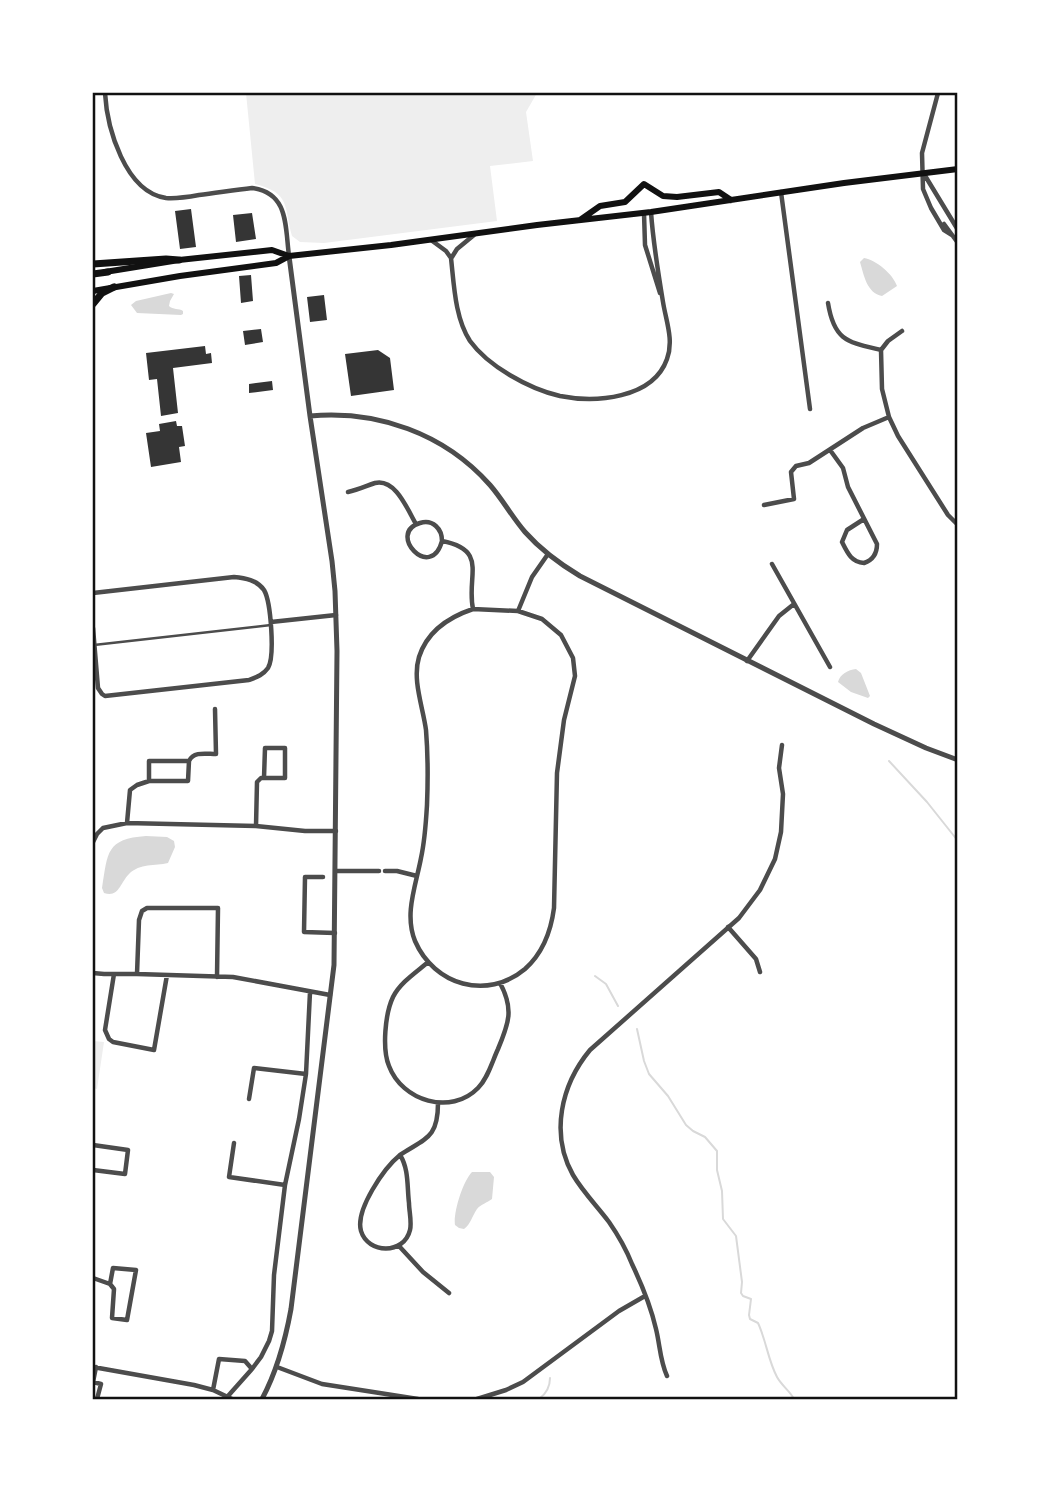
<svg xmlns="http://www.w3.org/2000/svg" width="1051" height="1492" font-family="Helvetica,sans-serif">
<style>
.green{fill:#eee}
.water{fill:#d9d9d9}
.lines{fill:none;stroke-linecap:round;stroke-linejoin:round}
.stream{stroke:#d9d9d9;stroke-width:2}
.building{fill:#353535}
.pedestrian{stroke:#4c4c4c;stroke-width:2.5}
.minor{stroke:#4c4c4c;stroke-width:4.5}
.tertiary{stroke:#4c4c4c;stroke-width:5}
.primary{stroke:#111;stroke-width:6}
.motorway{stroke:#111;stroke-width:7}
.neatline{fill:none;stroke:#111;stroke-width:2.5}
</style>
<rect width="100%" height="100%" fill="#fff"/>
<path class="green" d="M246 93H537L526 112 533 161 490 166 497 221 324 243 300 242 292 236C284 207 291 193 255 184Z
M93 1041 104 1042 97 1089 93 1088Z"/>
<path class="water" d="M864 258C876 260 893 274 897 286L882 296C867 293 864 276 860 262Z
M171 293 174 294 170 301 169 306C173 310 179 308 183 311V314L181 315 137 313 131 305 136 301Z
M856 669 861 673 870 696 868 698 851 692 838 682C840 674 848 670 856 669Z
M146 836 167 837 174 841 175 847 168 863C155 866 140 863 129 874 120 883 119 898 104 893L102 888C108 852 106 839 146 836Z
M472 1172H490L494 1177 492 1199C487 1203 481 1204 477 1209 472 1216 471 1224 464 1229L459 1228 455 1225C453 1213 463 1181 472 1172Z"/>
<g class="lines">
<path class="stream" d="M889 761 927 802 958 841
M595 976 606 984 618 1006
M637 1029 644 1061 649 1074 668 1096 686 1125 693 1131 705 1137 717 1151V1170L722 1191 723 1219 736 1236 742 1282 741 1293 743 1296 751 1299 749 1315 750 1319 758 1323C766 1340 768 1360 777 1377 782 1386 790 1391 794 1399
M539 1399C546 1394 550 1386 550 1378"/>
</g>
<path class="building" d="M191 209 196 247 180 249 175 211Z
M252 213 256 239 236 242 233 215Z
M251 275 253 301 241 303 239 276Z
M324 295 327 320 310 322 307 297Z
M261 329 263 342 245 345 243 331Z
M205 346 206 354 211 353 212 363 173 368 178 413 161 416 157 379 149 380 146 353Z
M378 350 390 358 394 390 351 396 345 354Z
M272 381 273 390 249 393V384Z
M176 421 177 426H182L185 446 179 447 181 462 151 467 146 433 160 431 159 424Z"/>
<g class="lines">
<path class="pedestrian" d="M94 645 271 625"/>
<path class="minor" d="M105 93C107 128 125 192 166 198 177 199 188 197 199 195 216 193 234 190 252 188 289 193 285 226 289 256
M938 93 922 153 923 189 931 208 944 230 952 235
M924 174 958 230
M781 192 810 409
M644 213 645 245 660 293
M944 224 958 243
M431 240 446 251 451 258C454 285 455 318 470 341 488 366 529 389 560 396 595 403 653 399 667 359 674 340 666 321 663 302 658 272 653 242 651 212
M452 257 457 249 474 235
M828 303C834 341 848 342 881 350
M902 331 888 341 881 350 882 389 889 417 898 436 948 515 958 525
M830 450 843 468 848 487 877 544C877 553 873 560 864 563 851 562 847 552 842 542L847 530 864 519
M348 492C358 490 366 486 375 483 396 478 408 511 416 524
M764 505 794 499 791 472 796 466 809 463 863 428 889 417
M442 541C431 582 386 533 420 523 433 519 442 529 442 541 489 550 466 576 473 609
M772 564 830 667
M93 593 234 577C245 578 257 580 264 590 271 602 275 657 268 668 263 675 257 677 249 680L105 696 102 694 98 688 93 628
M473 609 518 611 542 619 561 635 573 658 575 676 564 720 557 773 554 908C551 931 543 953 525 969 487 1001 434 985 415 941 404 914 416 885 421 858 425 840 426 822 427 805 428 780 428 755 426 730 423 707 412 680 419 657 427 632 449 617 473 609Z
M518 611 532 577 548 554
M271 622 336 615
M747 661 779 616 794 604
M189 761C194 751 206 754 216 754L215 709
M127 823 130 790 137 785 149 781V761H189L188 781H149
M256 826 257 782 261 778H285V748H265L264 778
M93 842 97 834 103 828 127 823 256 826 305 831H336
M336 871H379
M385 871H397L417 876
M323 877H305L304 932 335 933
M728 927 756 959 760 972
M427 963C415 973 400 983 393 997 385 1014 382 1049 389 1066 402 1101 451 1116 478 1088 488 1078 492 1062 498 1049 509 1023 514 1009 500 983
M93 973 104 974H137L233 977 330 995
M114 974 105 1030 109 1039 113 1042 154 1050 167 975
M137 974 139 920 142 911 147 908H218L217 977
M249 1099 254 1068 306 1074
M234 1143 229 1177 285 1185
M93 1145 128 1150 125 1174 93 1170
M400 1155C384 1168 355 1210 361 1231 368 1254 404 1255 410 1230 412 1222 409 1211 409 1203 407 1187 409 1169 400 1155 426 1138 438 1138 438 1103
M399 1246 423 1272 449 1293
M93 1278 110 1284 114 1289 112 1318 127 1320 136 1270 113 1268 110 1284
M93 1367 194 1385 213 1390 232 1399
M96 1367 93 1382 101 1384 97 1399
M277 1367 322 1384 418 1399
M667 1376C660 1361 660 1345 656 1329 651 1307 642 1285 632 1264 626 1249 618 1235 609 1222 597 1206 583 1192 573 1175 550 1134 561 1085 590 1050L739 918 760 890 775 859 781 832 783 794 779 768 782 745
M213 1390 219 1359 245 1361 252 1369
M228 1396 252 1369 261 1357 269 1341 272 1331 274 1275 285 1185 299 1119 306 1074 310 992
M477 1399 506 1390 523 1382 619 1311 645 1296"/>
<path class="tertiary" d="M310 416C377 410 444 433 490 485 503 500 512 517 525 532 541 550 560 564 580 576L874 724 926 748 958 760
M262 1399C277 1371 285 1342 291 1309L334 965 337 651 335 591 332 561 310 416 289 256"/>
<path class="primary" d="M580 220 600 206 625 202 644 184 663 196 677 197 719 192 731 200
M105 272 179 260 272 250 289 256 391 245 537 225 651 212 844 183 958 169
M93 291 180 276 276 263 289 256"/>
<path class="motorway" d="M93 264 166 259 179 260
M93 274 108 272
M93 304 102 293 114 287"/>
</g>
<rect width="1051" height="1492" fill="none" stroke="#ffffff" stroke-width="189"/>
<rect x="94" y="94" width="862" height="1304" class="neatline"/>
</svg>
